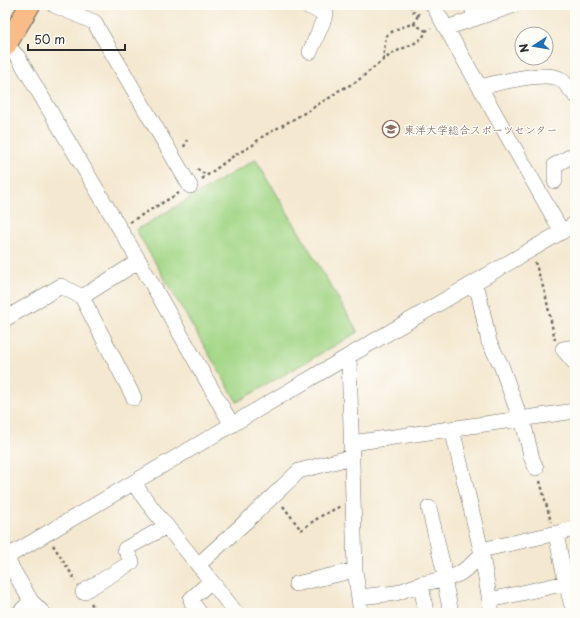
<svg xmlns="http://www.w3.org/2000/svg" width="580" height="618" font-family="'Playpen Sans','Klee One',sans-serif">
<style>
.green{fill:#a2d685;stroke:#668058}
.lines{fill:none;stroke-linecap:round;stroke-linejoin:round}
.minor-casing{stroke:#716d65;stroke-width:16}
.major-casing{stroke:#716d65;stroke-width:22}
.path{stroke:#716d65;stroke-width:2.5;stroke-dasharray:3 3;stroke-linecap:butt}
.minor{stroke:#fff;stroke-width:15}
.major{stroke:#f9bc89;stroke-width:20}
.labels{text-anchor:middle;dominant-baseline:central;stroke-width:3;stroke-linejoin:round;paint-order:stroke}
.education-label{font-size:11px;fill:#785e54;stroke:#fdfcf7;text-anchor:start}
</style>
<rect width="100%" height="100%" fill="#fdfcf7"/>
<filter id="ink" filterUnits="userSpaceOnUse"><feTurbulence type="fractalNoise" baseFrequency=".025" numOctaves="2"/><feDisplacementMap in="SourceGraphic" scale="8" xChannelSelector="R" yChannelSelector="G"/><feConvolveMatrix kernelMatrix="1 2 1 2 8 2 1 2 1" color-interpolation-filters="sRGB"/></filter>
<filter id="wash" filterUnits="userSpaceOnUse"><feTurbulence type="fractalNoise" baseFrequency=".012" numOctaves="4" result="noise"/><feDisplacementMap in="SourceGraphic" scale="16" xChannelSelector="R" yChannelSelector="G"/><feGaussianBlur stdDeviation="0.9" result="paint"/><feColorMatrix in="noise" values="0 0 0 0 0 0 0 0 0 0 0 0 0 0 0 0 0 1.4 0 .05"/><feComposite in="paint" operator="in"/></filter>
<g filter="url(#wash)">
<rect width="100%" height="100%" fill="#f4e8d0"/>
<path class="green" d="M256 159 358 332 237 402 136 230Z"/>
</g>
<g filter="url(#ink)">
<g class="lines">
<defs>
<path id="minor" d="M54 5 94 22 190 186
M305 5 326 14 310 52
M433 5 562 232
M472 5 474 19
M446 28 515 5
M6 45 18 57 139 261 232 425
M480 87C498 83 545 70 560 79 565 82 571 91 575 95
M555 181V165L575 154
M473 284 479 295 489 342 501 365 520 418
M82 297 139 261
M5 319 61 286 82 297 134 398
M575 347 563 349 575 363
M349 356 355 570 361 613
M522 418 532 459 536 468
M452 429 481 550 492 613
M352 443 394 437 575 411
M134 483C145 501 159 517 173 534 194 560 216 586 236 613
M429 508 446 579
M556 534 566 583 574 613
M481 550 575 529
M5 558 335 364 575 224
M6 558 31 601 43 613
M198 565 252 516 299 471 352 457
M444 579 451 613
M296 584 355 570
M421 584 426 613
M83 592 132 562 125 549 167 526
M359 597 396 593 421 584 451 577 459 574 471 565 482 554
M490 600 566 583
M19 613 31 601
M200 613 192 603 191 599 211 581"/>
<path id="major" d="M5 47 30 5"/>
</defs>
<use href="#minor" class="minor-casing"/>
<use href="#major" class="major-casing"/>
<path class="path" d="M410 5C413 12 415 15 423 15
M414 24 418 15
M383 60 386 36C395 29 403 26 414 24L426 31
M184 147 187 140
M197 169 203 173 208 175
M202 179 235 155 253 145 259 139 267 134 308 111 320 103 331 97 338 91 356 82 383 60 393 53 417 42 423 37 426 31 431 28
M130 222 179 193
M535 262 545 293 555 340
M540 481 551 522
M283 506 301 530 321 516 341 506
M53 545 76 581
M91 603 97 613"/>
<use href="#minor" class="minor"/>
<use href="#major" class="major"/>
</g>
</g>
<defs>
<symbol id="university-ring" viewBox="-11 -11 22 22"><circle r="9.5" fill="#fdfcf7" stroke="#8d6e63" stroke-width="1.5"/><path d="M0-5L7-2L0 1L-7-2ZM-4 1L0 2.5L4 1V4Q0 6-4 4Z" fill="#8d6e63"/></symbol>
</defs>
<g fill-rule="evenodd">
<use href="#university-ring" x="381" y="119" width="20" height="20"/>
</g>
<g class="labels">
<g class="education-label">
<text x="404" y="129">東洋大学総合スポーツセンター</text>
</g>
</g>
<rect width="580" height="618" fill="none" stroke="#fdfcf7" stroke-width="20"/>
<g transform="translate(534 46) rotate(258)"><circle r="19" fill="#fdfcf7" stroke="#a9a8a5"/>
<path d="M0-3L7 15L0 10L-7 15Z" fill="#1f6fb2"/>
<text y="-6" font-size="11" font-weight="bold" text-anchor="middle" fill="#2b2b2b">N</text>
</g>
<path d="M28 44v6h97v-6" fill="none" stroke="#2b2b2b" stroke-width="2"/>
<text x="34" y="44" font-size="12" fill="#2b2b2b" stroke="#fdfcf7" stroke-width="3" paint-order="stroke">50 m</text>
</svg>
